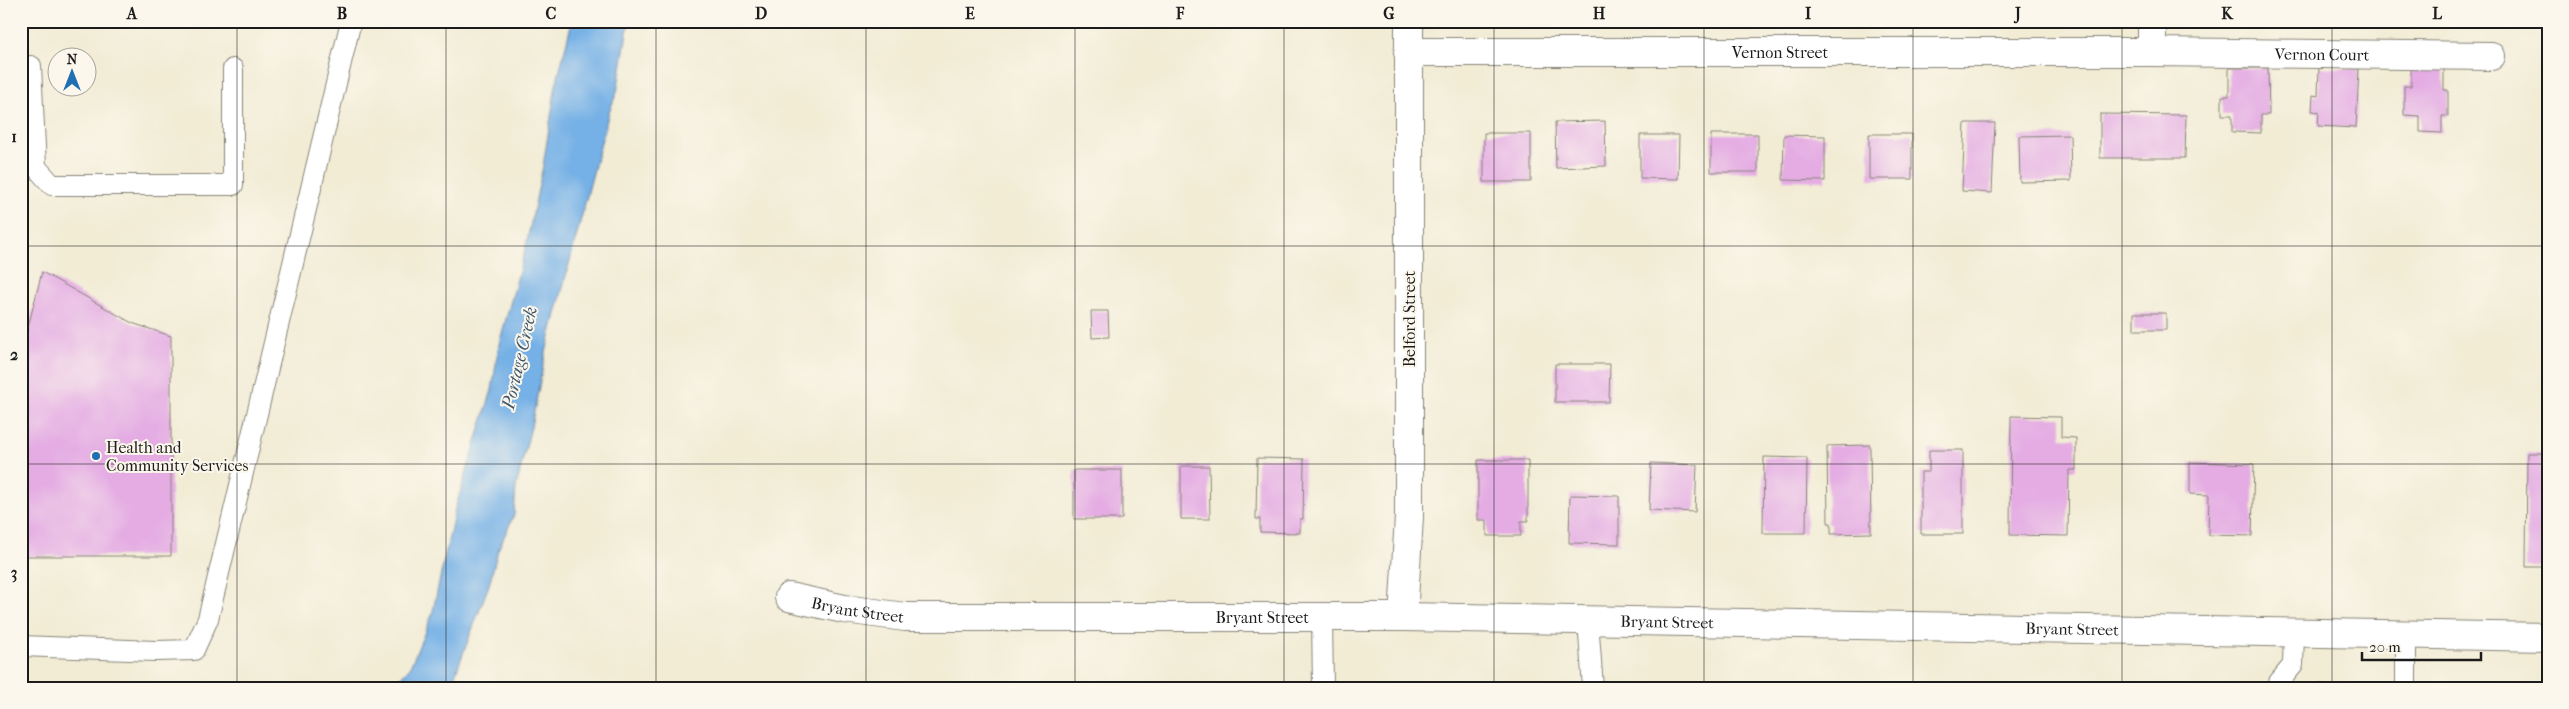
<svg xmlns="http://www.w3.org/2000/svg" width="2569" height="709" font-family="'IM FELL French Canon',serif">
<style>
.water{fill:#74b0e6;stroke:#486681}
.building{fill:#e4ace3}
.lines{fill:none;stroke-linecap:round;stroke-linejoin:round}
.lane-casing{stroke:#878478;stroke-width:22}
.street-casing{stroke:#878478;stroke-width:30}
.lane{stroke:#fff;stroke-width:20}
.street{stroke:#fff;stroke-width:28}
.grid{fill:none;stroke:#1c1c1c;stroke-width:1;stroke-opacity:0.55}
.poi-dot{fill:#1f6fb2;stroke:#fbf7ec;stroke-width:2}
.labels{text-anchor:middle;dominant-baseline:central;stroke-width:4;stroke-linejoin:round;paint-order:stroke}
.street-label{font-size:16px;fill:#1c1c1c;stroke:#fbf7ec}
.poi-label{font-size:16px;fill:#1c1c1c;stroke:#fbf7ec;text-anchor:start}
.water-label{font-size:18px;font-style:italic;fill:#3f576d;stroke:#fbf7ec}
.neatline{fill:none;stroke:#1c1c1c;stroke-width:2}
.grid-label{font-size:16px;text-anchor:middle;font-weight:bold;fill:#1c1c1c}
</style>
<rect width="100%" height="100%" fill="#fbf7ec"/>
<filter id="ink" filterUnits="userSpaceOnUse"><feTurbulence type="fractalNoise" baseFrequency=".02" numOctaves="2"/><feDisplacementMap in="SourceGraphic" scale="10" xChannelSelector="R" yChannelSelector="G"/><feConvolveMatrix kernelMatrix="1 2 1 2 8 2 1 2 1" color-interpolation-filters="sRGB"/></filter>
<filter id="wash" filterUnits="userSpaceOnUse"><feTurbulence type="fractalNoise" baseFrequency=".0096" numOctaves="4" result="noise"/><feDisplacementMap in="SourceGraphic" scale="20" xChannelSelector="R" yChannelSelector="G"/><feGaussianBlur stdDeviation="1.12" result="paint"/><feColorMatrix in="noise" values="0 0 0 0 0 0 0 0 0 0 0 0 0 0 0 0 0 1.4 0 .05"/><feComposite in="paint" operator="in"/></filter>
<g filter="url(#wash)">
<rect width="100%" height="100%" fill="#f2ecd5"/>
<path class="water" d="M572 21H629L617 92 609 112 545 356 531 427 516 487 514 515 498 550 489 585 454 678 445 688H391L410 667 432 615 455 509 492 390 499 344 525 250 543 166 556 85Z"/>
<g id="blocks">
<path class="building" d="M2319 67 2359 69 2356 128 2318 126 2319 112 2312 111 2313 95 2318 96Z
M2229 68H2268L2269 115H2261V133L2232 132V115H2222V96H2229Z
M2411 68H2444V90H2448V116H2442V133L2420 132V116L2404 115V86H2411Z
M2100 114 2186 115 2185 158H2100Z
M1605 121 1606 166 1556 168 1555 122Z
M1965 123H1995L1992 193 1962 191Z
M1484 133H1531V182H1484Z
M1711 134H1758V172H1711Z
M1869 134H1912V179H1869Z
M1640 135H1679L1678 179 1640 178Z
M1784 135 1825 136V181L1783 180Z
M2070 135 2071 181 2020 182 2019 136Z
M42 272 132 323 171 336V556H21V355Z
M1091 311H1108L1109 337 1092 338Z
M2134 313H2166V330H2134Z
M1555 364H1610L1609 402H1555Z
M2011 416 2061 417V437L2076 438V470H2069L2068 536 2010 535Z
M1870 445 1871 533 1831 534V523H1828L1827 446Z
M1929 450H1963V534H1921V472H1929Z
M2527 453H2548V567H2526Z
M1764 457 1807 458 1806 533H1763Z
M1257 458 1304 459 1303 519H1300V533L1260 532V519H1256Z
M1478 460H1528V521H1521V536H1487V520H1478Z
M2190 462 2254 464 2252 536 2208 535 2209 495 2190 494Z
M1651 463 1697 465 1695 512 1649 510Z
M1181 466H1209L1210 519H1181Z
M1074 470H1122V519H1074Z
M1570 495 1619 496V544L1569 543Z
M2323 684 2327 688H2288L2291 685Z"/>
</g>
</g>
<g filter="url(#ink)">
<use href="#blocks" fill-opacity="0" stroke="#878478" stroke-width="1"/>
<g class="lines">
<defs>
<path id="lane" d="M31 66 36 167 52 185H233V69
M1322 617 1323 688
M1588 620 1593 688
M21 646 156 651 194 650 208 619 351 21
M2278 688 2279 682 2293 665 2294 634
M2406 688V635"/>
<g id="street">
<path id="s1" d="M1408 52H2152L2491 56"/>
<path d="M2152 52V21"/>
<path id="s2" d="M789 597 844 609 905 617H1403L2548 637"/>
<path d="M1403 617 1409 517V21"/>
</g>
</defs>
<use href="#lane" class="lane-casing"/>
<use href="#street" class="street-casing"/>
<use href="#lane" class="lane"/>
<use href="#street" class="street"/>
</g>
</g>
<path class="grid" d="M237 21V688M446 21V688M656 21V688M866 21V688M1075 21V688M1284 21V688M1494 21V688M1704 21V688M1913 21V688M2122 21V688M2332 21V688M21 246H2548M21 464H2548"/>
<circle class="poi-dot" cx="96" cy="456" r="5"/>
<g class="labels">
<g class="street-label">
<text stroke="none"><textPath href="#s1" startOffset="372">Vernon Street</textPath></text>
<text stroke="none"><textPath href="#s1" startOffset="914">Vernon Court</textPath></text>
<text transform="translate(1409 319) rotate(-90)">Belford Street</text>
<text stroke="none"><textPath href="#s2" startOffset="70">Bryant Street</textPath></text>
<text stroke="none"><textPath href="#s2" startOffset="475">Bryant Street</textPath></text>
<text stroke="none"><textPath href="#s2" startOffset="880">Bryant Street</textPath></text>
<text stroke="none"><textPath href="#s2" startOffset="1285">Bryant Street</textPath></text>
</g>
<g class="poi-label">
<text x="106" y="447">Health and<tspan x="106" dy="18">Community Services</tspan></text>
</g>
<g class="water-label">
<text transform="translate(520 358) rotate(-77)">Portage Creek</text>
</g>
</g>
<rect width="2569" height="709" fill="none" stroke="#fbf7ec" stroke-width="55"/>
<g transform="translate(72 72)"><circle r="24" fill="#fbf7ec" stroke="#a29f99"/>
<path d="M0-4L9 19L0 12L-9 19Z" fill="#1f6fb2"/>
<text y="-8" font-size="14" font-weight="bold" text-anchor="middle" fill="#1c1c1c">N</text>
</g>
<path d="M2362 652v8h119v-8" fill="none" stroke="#1c1c1c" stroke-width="2.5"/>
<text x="2369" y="652" font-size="15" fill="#1c1c1c" stroke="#fbf7ec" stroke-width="4" paint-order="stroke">20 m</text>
<rect x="28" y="28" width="2514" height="654" class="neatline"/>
<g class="grid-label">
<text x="132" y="19">A</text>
<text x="342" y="19">B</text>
<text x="551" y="19">C</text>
<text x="761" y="19">D</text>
<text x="970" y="19">E</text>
<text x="1180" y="19">F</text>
<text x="1389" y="19">G</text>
<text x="1599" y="19">H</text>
<text x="1808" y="19">I</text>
<text x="2018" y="19">J</text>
<text x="2227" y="19">K</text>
<text x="2437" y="19">L</text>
<text x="14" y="142">1</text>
<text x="14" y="360">2</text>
<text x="14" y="578">3</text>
</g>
</svg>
